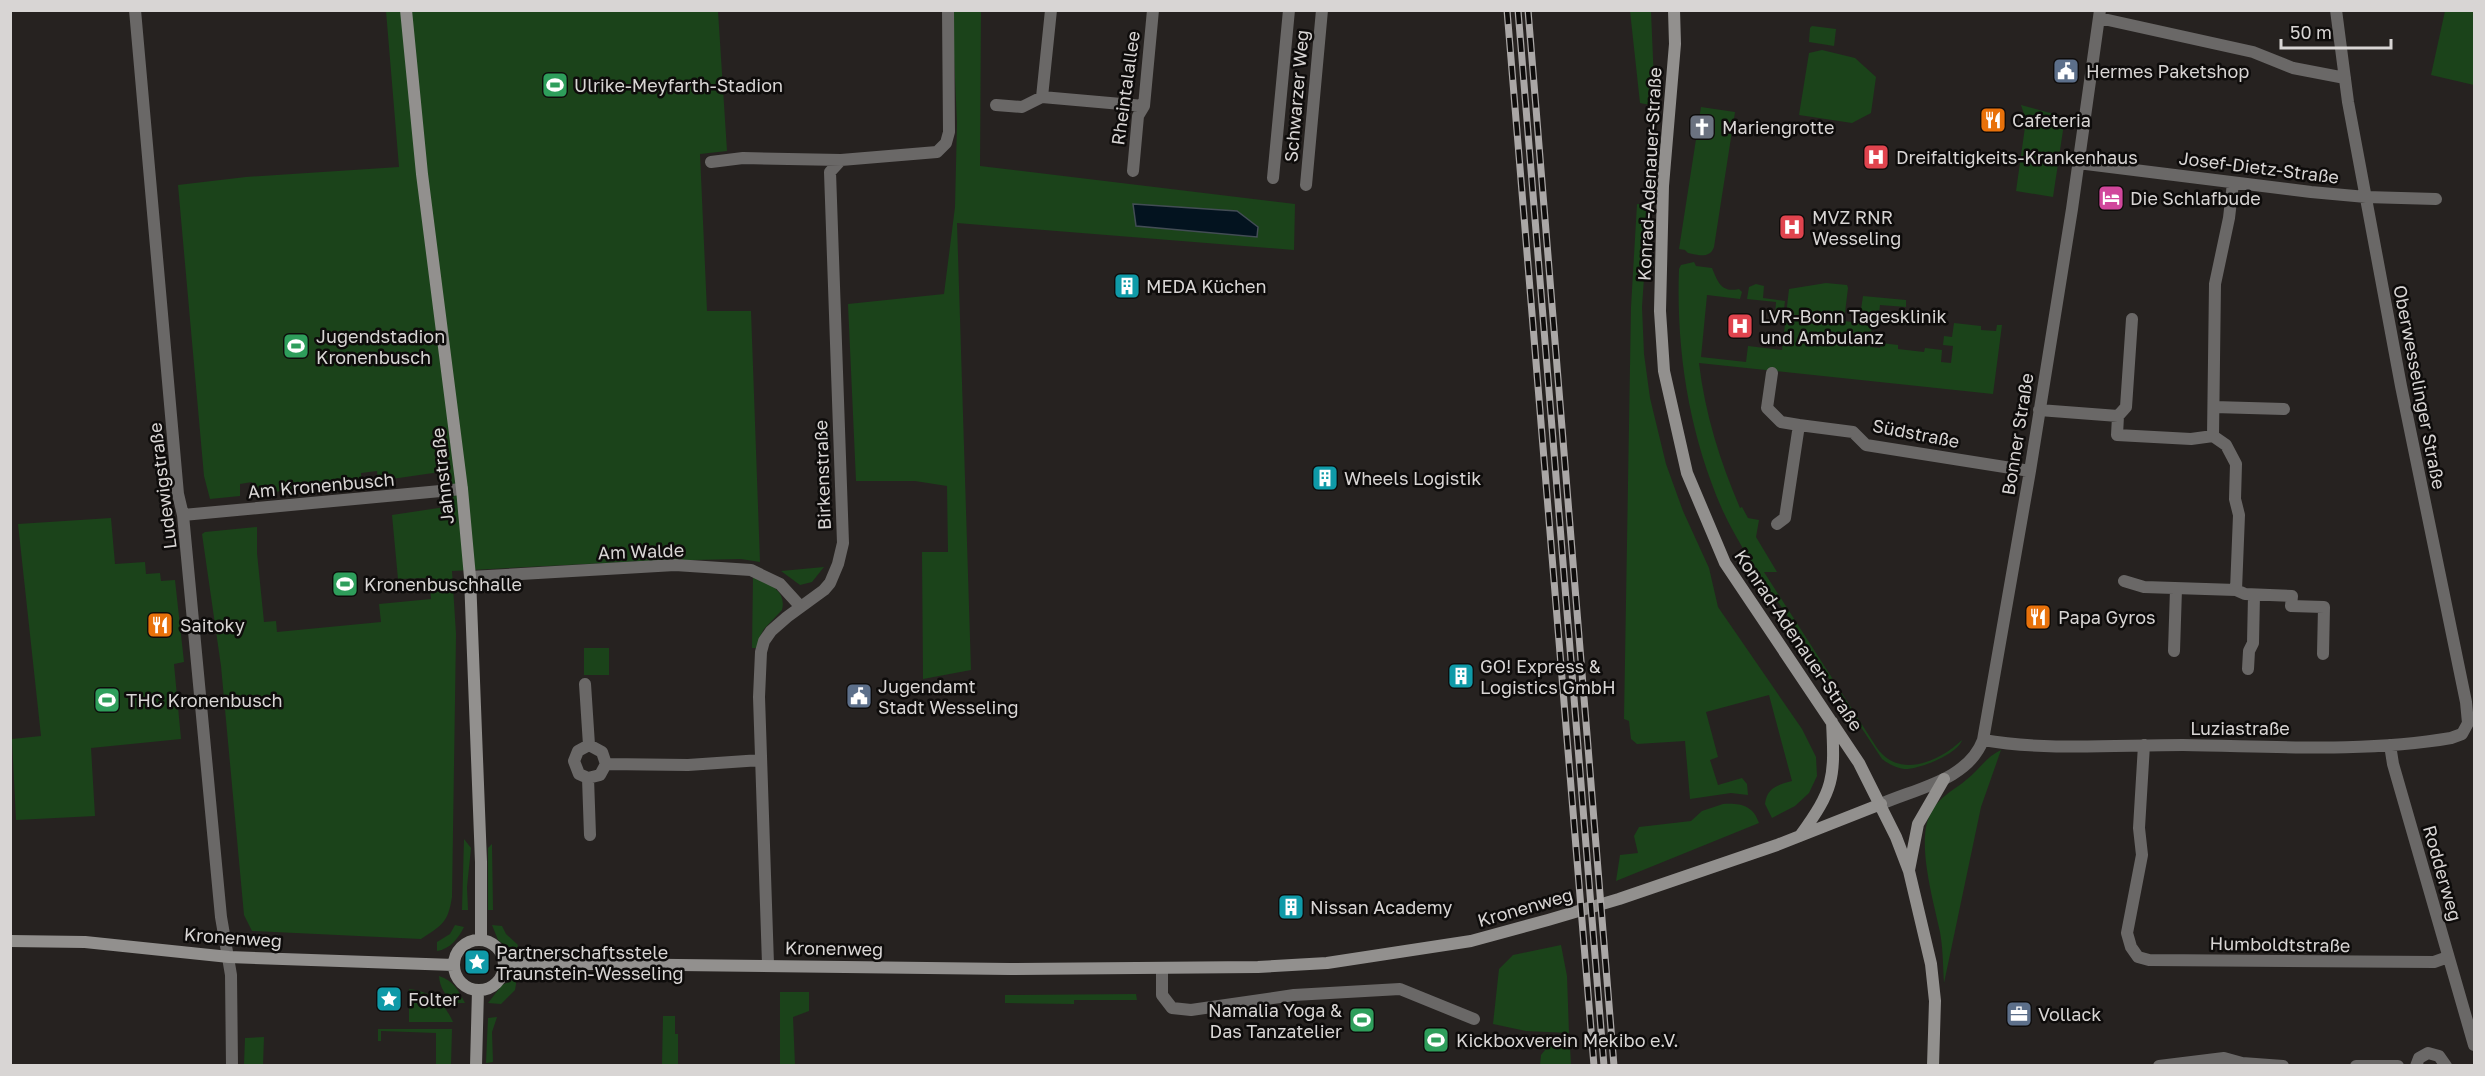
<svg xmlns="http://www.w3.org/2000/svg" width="2485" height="1076" font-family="'Golos Text',sans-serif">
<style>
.green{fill:#1b431a}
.water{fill:#03131f;stroke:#434d55;stroke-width:1.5}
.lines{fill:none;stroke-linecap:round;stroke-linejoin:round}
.street{stroke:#6a6867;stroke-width:12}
.secondary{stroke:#92908e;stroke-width:12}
.rail-casing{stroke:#aaa7a6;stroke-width:7}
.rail{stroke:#0e0c0b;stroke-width:4.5;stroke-dasharray:14;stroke-linecap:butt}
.labels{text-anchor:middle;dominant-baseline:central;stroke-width:5;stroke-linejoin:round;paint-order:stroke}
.poi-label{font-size:18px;fill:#d8d5d4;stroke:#0e0c0b;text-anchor:start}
.street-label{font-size:18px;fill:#d8d5d4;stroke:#0e0c0b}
</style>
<rect width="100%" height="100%" fill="#262220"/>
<path class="green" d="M386 11H718L727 151 700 154 707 311H751L760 562 741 559 644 561 452 571 456 634 452 897C448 923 442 925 421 939L252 931 244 915 221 666 202 534 205 532 257 527V553L264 622 276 621 277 632 381 622 379 604 431 599 429 578 398 579 392 515 445 507 440 472 378 481 377 471 361 473 362 485 333 487 332 485 315 487V490L305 491 304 488 253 495 252 482 240 484V496L210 499 204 476 178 185 246 177 399 167Z
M952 11H981L980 166 1295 204 1294 250 957 223 971 670 923 679 922 552H948L947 486 915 481H856L848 304 944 294 955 207 957 123Z
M1630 11H1651L1655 106 1640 103Z
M2445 11H2474V85L2431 75Z
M1812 26 1836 29 1834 46 1809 42 1810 28Z
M1822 50 1855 58 1876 77 1871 113 1852 123 1799 115 1809 53Z
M2021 105 2065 117 2053 197 2016 191 2026 120Z
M1701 107 1735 112 1714 247C1710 259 1698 255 1688 253L1685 250 1679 249Z
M1637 204 1649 205 1642 307 1644 354 1650 398 1666 464 1683 511 1709 568 1718 607 1802 729 1816 757 1817 776 1809 793 1795 806 1772 818 1765 804C1767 787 1778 785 1792 781L1769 695 1706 712 1718 757 1710 760 1718 785 1742 778 1747 784 1748 795 1731 793 1690 799 1685 741 1637 744 1631 739 1629 721 1624 719 1631 307Z
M1694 262 1696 266 1712 268C1718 282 1721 293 1739 289L1742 292 1740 299 1707 295 1701 357 1746 362 1748 346 1782 350 1789 289 1826 283 1847 285 1848 288 1844 321 1859 323 1863 296 1906 300V307L1880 305 1878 322H1872L1870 347 1880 348 1881 343 1898 345V349L1924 352 1925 348 1942 350 1941 362 1951 363 1953 346 1943 345 1944 336 1952 337 1954 323 1981 326V330L1996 331 1997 325H2002L1993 394 1699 363C1705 414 1720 461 1740 508L1742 507 1748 518 1759 520 1756 537 1777 572H1764L1877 748C1899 779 1939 762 1962 740 1958 754 1918 770 1904 769 1896 768 1889 764 1882 759 1851 712 1820 665 1789 618 1765 583 1740 548 1722 509 1689 433 1676 351 1679 269L1681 265Z
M1756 284 1764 286 1763 298 1785 301 1783 317 1775 316 1776 302 1747 299 1749 287Z
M111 518 115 564 145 562 146 574 160 573 161 581 175 580 184 662 174 664 181 739 91 748 95 816 16 820 12 739 41 736 18 524Z
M824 567 812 582 800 585 781 571Z
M753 576C768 583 787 590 782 610L764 629 759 638 757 648H752Z
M584 648H609V675H584Z
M2001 750 1981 807 1944 983C1943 967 1943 948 1940 932 1934 903 1916 842 1930 815 1939 796 1952 792 1966 780 1978 771 1987 756 2001 750Z
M1723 804C1740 803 1753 805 1759 823L1616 881 1620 855 1638 853 1634 836 1639 827 1691 821 1702 811Z
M464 839 471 848 467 887 468 910H462Z
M492 844 493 910H488V848Z
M455 925 464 927C458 939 450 949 437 951V942L450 934Z
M492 925 502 926 506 934 518 945 516 954 498 940Z
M1561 945 1567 976 1569 1033 1526 1031 1493 1024 1499 969 1513 955Z
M534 949 584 950 581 954 531 955Z
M439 976C454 981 458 990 465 1003H454C445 995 440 988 439 976Z
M517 978 515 990 501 1004 488 1003 502 985Z
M409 989C432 992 444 1002 453 1022H409Z
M780 992H809V1011L793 1017 795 1065H780Z
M1136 994 1137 1000H1074V1004L1005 1003V995Z
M663 1016H675V1034H678V1065H662Z
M497 1017 492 1032 493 1062 486 1063 488 1018Z
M378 1029H452L451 1065H436V1033L381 1031V1041H378Z
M264 1037 263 1065H244L245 1038Z
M1549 1045 1570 1047 1571 1065H1540L1541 1055Z"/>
<path class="water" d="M1133 204 1237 211 1258 227 1257 237 1136 226Z"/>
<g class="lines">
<path class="street" d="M135 10 178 494 183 515 221 917 231 975 232 1066
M1051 10 1042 97 1144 106
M2099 18 2253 52 2293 68 2345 78
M996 105 1022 107 1042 97
M711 162 743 158 841 160 937 152 946 143 949 132 948 10
M2078 163 2311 192 2366 197 2436 199
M1133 171 1138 116 1144 106 1153 10
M1273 178 1289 10
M1306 185 1322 10
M2132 319 2126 407 2118 416 2117 435 2191 439 2213 436
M1772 373 1767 408 1781 422 1799 425 1785 518 1777 524
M2214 407 2284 409
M2039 410 2118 416
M1799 425 1853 432 1866 445 2030 471
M183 515 462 489
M470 577 675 565 751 570 780 584 800 606
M2124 581 2144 587 2236 590 2239 515 2235 499 2236 464 2226 445 2213 436 2215 284 2229 218 2233 183
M2236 590 2245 594 2292 596 2291 606 2324 607 2323 654
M2174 651 2176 589
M2248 669 2249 651 2253 643 2254 595
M585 684 589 745
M1983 740C2047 751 2117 745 2183 745 2271 746 2363 753 2451 738L2462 734 2468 723 2466 702 2401 386 2348 102 2336 10
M2144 745 2139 828 2142 855 2127 933 2131 947 2138 957 2149 960 2434 962 2448 957
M2390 745 2393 764 2474 1045
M606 764 602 752 589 745 578 751 574 761 579 774 588 778 600 775 606 764 688 765 761 760
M588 778 590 835
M1881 804C1917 788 1968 780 1983 740L2030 471 2072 209 2100 10
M768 964 759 697 761 652 764 641 771 631 787 617 824 590 830 583 838 564 843 543 830 172 841 160
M1162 968V995L1172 1008 1191 1010 1294 995 1400 989 1474 1019
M2159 1066 2224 1058 2242 1063 2283 1066
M2356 1066H2398
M2416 1066 2419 1058 2428 1053 2439 1056 2446 1066"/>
<path class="secondary" d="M406 10 422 174 462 489 470 577 481 862V939
M1674 10 1675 44 1663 186 1660 311 1664 371 1687 473 1725 563 1859 763 1896 837 1909 871 1931 964 1935 1001 1933 1066
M1800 836C1834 789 1835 779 1832 722
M1909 870 1918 824 1944 779
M454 965a25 25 0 1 1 50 0a25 25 0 1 1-50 0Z
M10 941 85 942 229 957 454 965
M505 963 1010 969 1258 967 1327 963 1471 941 1548 920 1619 899 1777 845 1881 804
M476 1066 478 990"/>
<defs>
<path id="rail" d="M1507 10 1594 1066
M1518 10 1604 1066
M1528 10 1614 1066"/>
</defs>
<use href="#rail" class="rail-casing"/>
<use href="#rail" class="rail"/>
</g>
<defs>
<symbol id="civic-square" viewBox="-11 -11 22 22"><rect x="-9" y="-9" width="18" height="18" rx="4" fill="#5c6f8a" stroke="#0e0c0b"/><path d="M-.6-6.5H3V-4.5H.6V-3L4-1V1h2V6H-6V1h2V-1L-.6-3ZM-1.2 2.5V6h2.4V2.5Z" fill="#fff"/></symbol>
<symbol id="stadium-square" viewBox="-11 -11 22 22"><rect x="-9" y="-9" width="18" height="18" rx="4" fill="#2e9e5b" stroke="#0e0c0b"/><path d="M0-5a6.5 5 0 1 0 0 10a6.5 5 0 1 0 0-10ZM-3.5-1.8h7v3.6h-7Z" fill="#fff"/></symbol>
<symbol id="restaurant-square" viewBox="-11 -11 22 22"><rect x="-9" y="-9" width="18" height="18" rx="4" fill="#e8710a" stroke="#0e0c0b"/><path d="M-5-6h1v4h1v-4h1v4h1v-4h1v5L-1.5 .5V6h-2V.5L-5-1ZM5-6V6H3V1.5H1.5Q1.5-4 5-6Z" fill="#fff"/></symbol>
<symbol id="church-square" viewBox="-11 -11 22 22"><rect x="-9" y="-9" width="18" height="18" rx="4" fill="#6b7280" stroke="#0e0c0b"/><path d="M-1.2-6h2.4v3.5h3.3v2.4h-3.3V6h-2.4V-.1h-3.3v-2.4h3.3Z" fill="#fff"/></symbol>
<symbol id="hospital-square" viewBox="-11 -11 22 22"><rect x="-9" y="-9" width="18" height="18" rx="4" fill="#e0444e" stroke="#0e0c0b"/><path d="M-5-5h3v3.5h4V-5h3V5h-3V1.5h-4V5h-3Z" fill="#fff"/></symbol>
<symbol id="hotel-square" viewBox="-11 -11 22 22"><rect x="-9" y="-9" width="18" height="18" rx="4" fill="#d1479c" stroke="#0e0c0b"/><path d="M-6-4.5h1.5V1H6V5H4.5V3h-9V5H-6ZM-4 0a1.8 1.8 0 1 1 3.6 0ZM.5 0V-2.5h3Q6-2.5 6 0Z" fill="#fff"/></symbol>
<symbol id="building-square" viewBox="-11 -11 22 22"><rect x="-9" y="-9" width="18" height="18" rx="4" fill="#0f9aa8" stroke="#0e0c0b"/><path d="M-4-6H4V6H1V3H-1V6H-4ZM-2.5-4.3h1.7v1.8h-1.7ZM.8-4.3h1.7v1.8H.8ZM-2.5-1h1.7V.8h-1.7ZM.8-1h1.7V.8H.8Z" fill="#fff"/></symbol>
<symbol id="sight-square" viewBox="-11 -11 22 22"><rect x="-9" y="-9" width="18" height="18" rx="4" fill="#0f9aa8" stroke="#0e0c0b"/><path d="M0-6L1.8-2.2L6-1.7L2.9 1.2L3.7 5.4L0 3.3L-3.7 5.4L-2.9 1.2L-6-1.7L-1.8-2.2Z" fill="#fff"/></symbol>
<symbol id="office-square" viewBox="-11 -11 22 22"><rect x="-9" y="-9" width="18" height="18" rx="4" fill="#5c6f8a" stroke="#0e0c0b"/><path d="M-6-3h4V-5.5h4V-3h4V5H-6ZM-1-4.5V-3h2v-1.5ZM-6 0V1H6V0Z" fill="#fff"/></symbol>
</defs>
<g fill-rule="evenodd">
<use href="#civic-square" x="2051" y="56" width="30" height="30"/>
<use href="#stadium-square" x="540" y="70" width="30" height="30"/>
<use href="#restaurant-square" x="1978" y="105" width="30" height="30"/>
<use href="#church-square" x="1687" y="112" width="30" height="30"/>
<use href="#hospital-square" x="1861" y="142" width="30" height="30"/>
<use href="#hotel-square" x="2096" y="183" width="30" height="30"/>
<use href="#hospital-square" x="1777" y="212" width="30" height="30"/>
<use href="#building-square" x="1112" y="271" width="30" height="30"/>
<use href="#hospital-square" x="1725" y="311" width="30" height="30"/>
<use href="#stadium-square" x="281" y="331" width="30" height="30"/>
<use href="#building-square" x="1310" y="463" width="30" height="30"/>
<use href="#stadium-square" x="330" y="569" width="30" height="30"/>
<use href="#restaurant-square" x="2023" y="602" width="30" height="30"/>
<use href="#restaurant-square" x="145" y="610" width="30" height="30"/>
<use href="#building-square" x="1446" y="661" width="30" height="30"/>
<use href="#civic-square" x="844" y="681" width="30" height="30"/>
<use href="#stadium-square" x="92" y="685" width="30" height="30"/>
<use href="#building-square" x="1276" y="892" width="30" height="30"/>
<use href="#sight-square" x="462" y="947" width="30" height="30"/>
<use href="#sight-square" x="374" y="984" width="30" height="30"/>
<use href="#office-square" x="2004" y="999" width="30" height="30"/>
<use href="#stadium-square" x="1347" y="1005" width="30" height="30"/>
<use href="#stadium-square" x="1421" y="1025" width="30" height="30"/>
</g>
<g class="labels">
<g class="poi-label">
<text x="2086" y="71">Hermes Paketshop</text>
<text x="574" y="85">Ulrike-Meyfarth-Stadion</text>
<text x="2012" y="120">Cafeteria</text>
<text x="1722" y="127">Mariengrotte</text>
<text x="1896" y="157">Dreifaltigkeits-Krankenhaus</text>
<text x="2130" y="198">Die Schlafbude</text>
<text x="1812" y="217">MVZ RNR<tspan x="1812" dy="21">Wesseling</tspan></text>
<text x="1146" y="286">MEDA Küchen</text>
<text x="1760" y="316">LVR-Bonn Tagesklinik<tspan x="1760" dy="21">und Ambulanz</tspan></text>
<text x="316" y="336">Jugendstadion<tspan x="316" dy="21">Kronenbusch</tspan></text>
<text x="1344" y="478">Wheels Logistik</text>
<text x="364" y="584">Kronenbuschhalle</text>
<text x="2058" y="617">Papa Gyros</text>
<text x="180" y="625">Saitoky</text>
<text x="1480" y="666">GO! Express &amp;<tspan x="1480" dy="21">Logistics GmbH</tspan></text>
<text x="878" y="686">Jugendamt<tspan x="878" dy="21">Stadt Wesseling</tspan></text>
<text x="126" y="700">THC Kronenbusch</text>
<text x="1310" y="907">Nissan Academy</text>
<text x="496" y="952">Partnerschaftsstele<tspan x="496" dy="21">Traunstein-Wesseling</tspan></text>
<text x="408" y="999">Folter</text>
<text x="1342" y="1010" text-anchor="end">Namalia Yoga &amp;<tspan x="1342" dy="21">Das Tanzatelier</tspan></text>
<text x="2038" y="1014">Vollack</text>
<text x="1456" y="1040">Kickboxverein Mekibo e.V.</text>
</g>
<g class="street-label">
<text transform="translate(1125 88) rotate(-82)">Rheintalallee</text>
<text transform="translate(1296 96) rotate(-85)">Schwarzer Weg</text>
<text transform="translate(2259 167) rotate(7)">Josef-Dietz-Straße</text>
<text transform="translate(1649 174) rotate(-87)">Konrad-Adenauer-Straße</text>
<text transform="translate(2420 387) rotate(79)">Oberwesselinger Straße</text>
<text transform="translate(1916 433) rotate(11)">Südstraße</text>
<text transform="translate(2017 434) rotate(-81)">Bonner Straße</text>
<text transform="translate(822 475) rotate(-92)">Birkenstraße</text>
<text transform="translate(442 476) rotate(-96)">Jahnstraße</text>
<text transform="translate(321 485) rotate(-5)">Am Kronenbusch</text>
<text transform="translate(162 486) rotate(-97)">Ludewigstraße</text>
<text transform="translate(641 551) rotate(-2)">Am Walde</text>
<text transform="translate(1799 640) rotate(56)">Konrad-Adenauer-Straße</text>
<text x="2240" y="728">Luziastraße</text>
<text transform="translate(2443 873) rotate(74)">Rodderweg</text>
<text transform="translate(1525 907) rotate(-16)">Kronenweg</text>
<text transform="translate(233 937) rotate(4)">Kronenweg</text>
<text transform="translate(2280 944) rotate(1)">Humboldtstraße</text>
<text transform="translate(834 948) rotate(1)">Kronenweg</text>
</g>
</g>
<rect width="2485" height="1076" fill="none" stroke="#d8d5d4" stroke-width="24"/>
<path d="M2281 39v9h110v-9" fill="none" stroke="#d8d5d4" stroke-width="3"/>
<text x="2290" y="39" font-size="18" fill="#d8d5d4" stroke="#0e0c0b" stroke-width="4.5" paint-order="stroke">50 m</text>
</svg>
